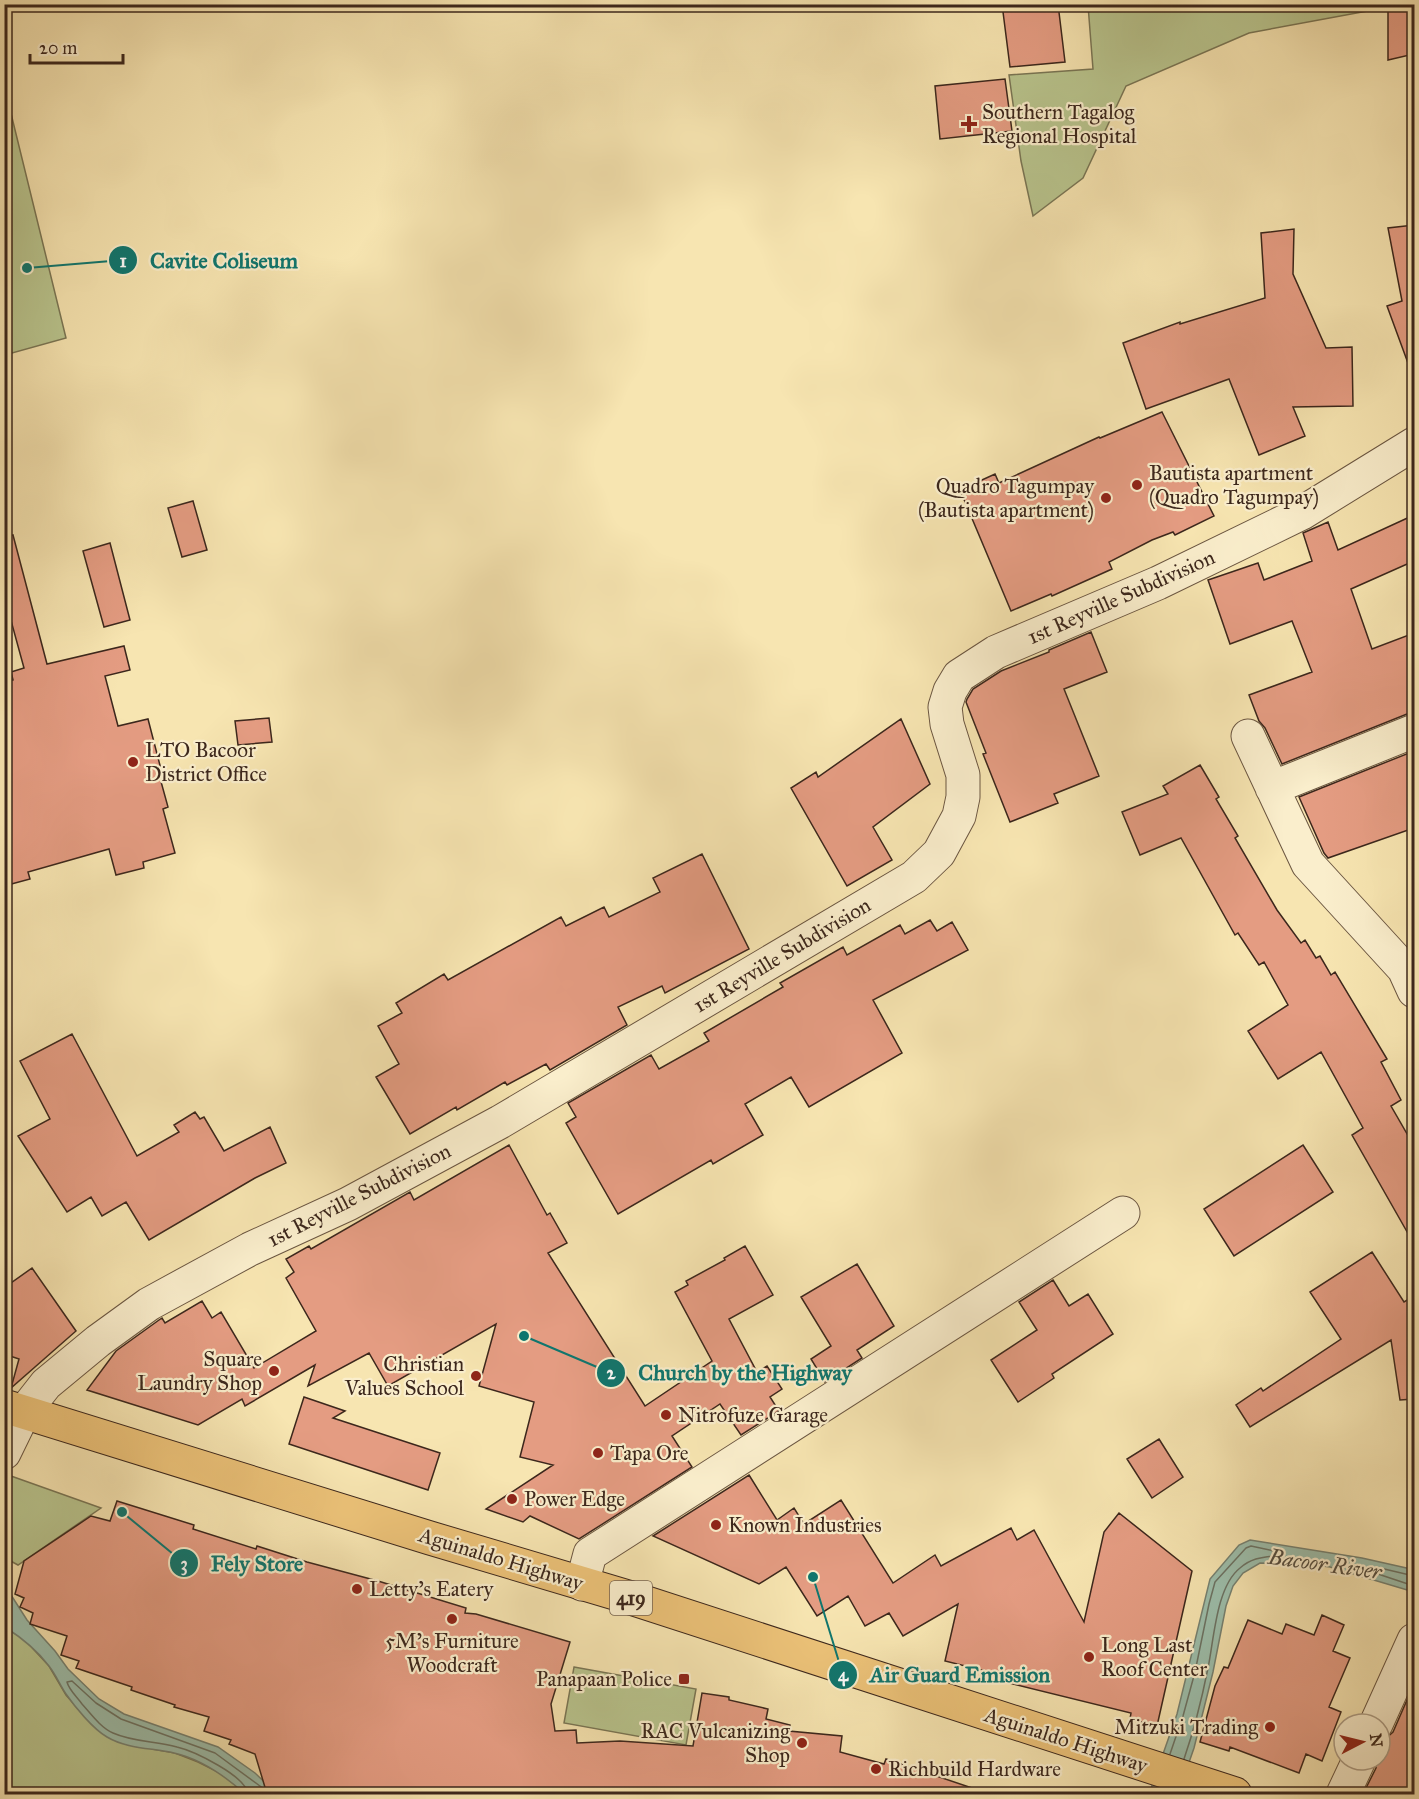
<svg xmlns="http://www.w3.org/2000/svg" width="1419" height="1799" font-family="'IM FELL Great Primer',serif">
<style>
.green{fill:#b9c58e;stroke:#7a7655;stroke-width:1.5}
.water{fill:#9dbfac;stroke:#768272;stroke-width:1.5}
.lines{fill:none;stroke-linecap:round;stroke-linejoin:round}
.shore{stroke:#6c7364;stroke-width:1.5}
.building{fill:#e49c82;stroke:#3c271c;stroke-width:1.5}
.minor-casing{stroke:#6b5641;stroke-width:35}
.highway-casing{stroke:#3c271c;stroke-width:35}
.minor{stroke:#faeecc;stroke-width:33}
.highway{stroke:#ecc278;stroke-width:33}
.poi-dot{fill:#8f2418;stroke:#faeecc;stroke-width:2}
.labels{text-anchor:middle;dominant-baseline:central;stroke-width:4.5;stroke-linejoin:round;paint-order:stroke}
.shield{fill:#faeecc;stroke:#756351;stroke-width:1.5}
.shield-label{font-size:20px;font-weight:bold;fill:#3c271c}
.poi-label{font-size:21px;fill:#3c271c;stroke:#faeecc;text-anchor:start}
.street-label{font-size:21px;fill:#3c271c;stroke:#faeecc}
.water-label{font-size:22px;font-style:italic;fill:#544d40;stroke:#faeecc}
.leader{fill:none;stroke:#0f766e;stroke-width:2}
.callout-dot{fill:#0f766e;stroke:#faeecc;stroke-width:2}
.mark-label{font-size:18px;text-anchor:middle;font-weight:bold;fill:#fff}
.callout-label{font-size:22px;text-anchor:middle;font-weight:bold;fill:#0f766e;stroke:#faeecc;stroke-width:4.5;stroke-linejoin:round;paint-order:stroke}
</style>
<rect width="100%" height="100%" fill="#f7e5b1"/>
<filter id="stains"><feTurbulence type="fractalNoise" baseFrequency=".00333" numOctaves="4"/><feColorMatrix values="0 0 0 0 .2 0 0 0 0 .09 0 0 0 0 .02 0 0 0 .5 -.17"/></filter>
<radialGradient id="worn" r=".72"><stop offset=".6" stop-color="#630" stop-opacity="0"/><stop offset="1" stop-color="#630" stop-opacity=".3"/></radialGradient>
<path class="green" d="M1088 5V4L1400 5 1249 33 1126 86 1083 178 1033 216 1021 161 1009 75 1093 69Z
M5 89 66 338 5 355 4 354Z
M11 1476 101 1508 18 1565 5 1558 4 1498Z
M4 1627 24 1639 49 1666 66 1695 86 1718 152 1749 175 1753 198 1762 224 1775 245 1794H5Z
M574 1667 696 1689 686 1745 564 1723Z"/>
<path class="water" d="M1250 1540 1362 1558 1411 1569 1414 1570V1592L1330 1567 1308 1564 1260 1563 1243 1573 1233 1586 1226 1606 1213 1672 1194 1748 1178 1794H1149L1177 1714 1210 1579 1239 1545Z
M4 1584 27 1620 55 1651 68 1669 99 1699 124 1714 218 1747 255 1773 277 1794H245C225 1776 201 1759 174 1753 153 1748 127 1749 107 1737 93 1729 75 1707 66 1694 60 1685 56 1675 49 1666 37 1650 22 1638 5 1627Z"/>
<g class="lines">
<path class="shore" d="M1414 1576 1380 1568 1376 1571 1378 1574 1414 1586
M1170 1754 1183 1716 1195 1672 1209 1604 1215 1582 1246 1548 1251 1546 1274 1551 1276 1553 1274 1556C1261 1557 1250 1559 1240 1568 1216 1587 1214 1640 1208 1668 1202 1698 1194 1730 1184 1759
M248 1794C246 1776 194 1751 177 1747 155 1741 133 1742 113 1733 101 1728 91 1714 82 1704 77 1697 69 1690 67 1682L72 1681 96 1703 121 1719 215 1753 264 1789"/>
</g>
<path class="building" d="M1002 4H1058L1065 62 1010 67Z
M1414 9V54L1388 60V10Z
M1005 79 1012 131 940 139 935 86Z
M1414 225V374H1412L1387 306 1402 301 1388 228Z
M1294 229 1293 274 1326 348 1352 347 1353 406 1293 407 1305 436 1259 455 1229 379 1146 409 1123 343 1180 322V324L1265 298 1261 233Z
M1162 412 1214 516 1175 535 1173 532 1152 540 1109 562 1112 569 1052 596 1051 594 1011 611 960 490 995 474 999 483 1099 437 1100 438Z
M193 501 207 550 182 557 168 508Z
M1414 515V561L1351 589 1372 649 1414 633V713L1407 714 1282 764 1265 728 1259 721 1249 695 1312 672 1292 621 1230 644 1208 580 1258 563 1264 580 1312 561 1303 533 1328 522 1338 550Z
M13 535 47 664 124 646 130 670 105 676 118 726 148 719 163 777 160 778 168 807 163 809 175 853 143 862 144 868 116 875 109 849 28 872 30 879 4 886V682L13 680 11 672 24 668 4 595V537Z
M110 543 130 620 104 627 83 551Z
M1091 632 1107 672 1064 689 1099 776 1054 794 1058 803 1010 822 983 754 986 753 966 702 967 699 973 689 1001 671 1049 652V650Z
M269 718 272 742 238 745 235 721Z
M901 719 930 784 873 827 892 860 847 886 791 788 816 772 818 777Z
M1414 751V828L1328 858 1324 853 1299 797Z
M1200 765 1219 797 1216 799 1238 836 1235 838 1277 910 1301 943 1305 940 1316 958 1320 956 1331 975 1335 972 1387 1059 1381 1062 1401 1100 1391 1106 1414 1146V1244L1352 1135 1363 1128 1321 1052 1278 1079 1248 1031 1288 1005 1264 962 1259 965 1238 933 1235 935 1181 838 1140 855 1122 812 1168 794 1163 786Z
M702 854 749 949 665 993 662 986 618 1007 627 1025 550 1070 546 1064 507 1085 505 1082 457 1110 456 1107 410 1134 376 1077 399 1064 378 1026 402 1013 396 1003 444 974 448 980 561 917 566 926 604 907 609 917 660 892 653 878Z
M930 920 937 931 952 922 968 950 873 1000 902 1053 809 1107 791 1077 745 1104 763 1135 713 1164 711 1160 618 1214 566 1123 576 1117 568 1103 651 1055 659 1069 709 1041 704 1033 783 987 780 983 843 947 847 955 900 925 905 934Z
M72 1034 137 1156 179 1132 174 1125 195 1112 200 1119 204 1117 224 1151 270 1127 286 1163 255 1178 149 1240 126 1202 102 1216 91 1197 67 1212 18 1136 50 1119 20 1061Z
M509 1145 547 1215 550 1213 567 1243 548 1253 645 1406 712 1361 675 1292 688 1285 686 1281 725 1260 724 1258 745 1246 773 1295 729 1319 757 1372 767 1366 782 1389 770 1397 779 1411 741 1435 720 1404 672 1436 692 1467 579 1539 530 1516 523 1522 486 1509 553 1465 520 1457 534 1402 479 1386 496 1324 388 1386 369 1353 308 1386 315 1365 245 1406 242 1399 198 1425 87 1390 116 1351 159 1320 162 1318 165 1323 202 1301 212 1318 221 1312 254 1368 316 1331 286 1278 294 1272 286 1259 309 1246 311 1249 410 1192 414 1200Z
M1303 1145 1333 1192 1234 1256 1204 1209Z
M1372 1252 1404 1302 1414 1296V1399L1400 1400 1391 1340 1250 1427 1236 1405 1261 1388 1263 1391 1341 1339 1310 1292Z
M857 1264 894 1326 857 1350 862 1358 825 1382 811 1359 831 1346 801 1297Z
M32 1268 76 1331 11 1388 19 1359 4 1354V1288Z
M1053 1280 1069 1306 1088 1294 1113 1334 1052 1374 1054 1378 1018 1402 991 1360 1037 1330 1019 1302Z
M304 1397 345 1411 333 1418 440 1453 428 1490 289 1444Z
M1159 1439 1183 1477 1152 1498 1127 1459Z
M749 1475 777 1520 794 1508 804 1524 841 1500 893 1583 935 1555 941 1566 1011 1528 1017 1540 1034 1530 1084 1622 1104 1532 1119 1513 1192 1571 1157 1726 1130 1719 1131 1713 1009 1683 1010 1677 945 1661 958 1604 903 1636 889 1613 865 1626 848 1596 817 1616 786 1567 759 1584 653 1536Z
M117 1501 194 1525 193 1529 256 1549 257 1546 307 1562 378 1581 466 1608 465 1613 476 1614 570 1642 551 1704 555 1731 576 1730 577 1743 620 1741 693 1746 702 1693 729 1697V1700L768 1709 766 1719 790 1725 789 1731 842 1736 840 1752 884 1764 886 1759 978 1790 977 1794H267L255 1754 229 1744 231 1740 204 1731 209 1717 174 1707 175 1705 131 1690 132 1687 76 1668 79 1661 61 1655 67 1636 30 1624 33 1613 20 1607 24 1598 15 1594 24 1561 91 1516 110 1521Z
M1322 1615 1344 1625 1333 1651 1350 1658 1329 1707 1341 1712 1322 1761 1306 1754 1299 1773 1230 1747 1229 1751 1200 1742 1215 1686 1224 1667 1228 1668 1248 1620 1282 1634 1286 1624 1314 1635Z
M1414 1684V1794H1363L1376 1768 1377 1760H1380V1747L1383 1741 1393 1732Z"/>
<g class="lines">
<defs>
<path id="minor" d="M1248 736 1308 864 1404 969 1414 991
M1272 788 1414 731
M4 1453 24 1412 46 1384 98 1341 149 1304 250 1249 348 1204 500 1122 914 877 939 853 959 816 963 797V775L947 724 945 707 950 691 959 676 996 652 1158 583 1302 513 1414 444
M582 1584 590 1554 1123 1213
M1376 1724 1414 1640
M1343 1794 1359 1760"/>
<path id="highway" d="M4 1406 430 1538 628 1597 1235 1794"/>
</defs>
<use href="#minor" class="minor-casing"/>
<use href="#highway" class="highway-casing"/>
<use href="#minor" class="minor"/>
<use href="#highway" class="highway"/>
</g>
<g class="poi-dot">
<path d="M966 115h6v6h6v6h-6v6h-6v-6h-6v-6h6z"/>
<circle cx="1137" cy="485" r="6"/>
<circle cx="1106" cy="498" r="6"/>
<circle cx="133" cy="762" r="6"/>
<circle cx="274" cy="1371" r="6"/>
<circle cx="476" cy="1376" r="6"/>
<circle cx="666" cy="1415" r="6"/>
<circle cx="598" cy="1453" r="6"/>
<circle cx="512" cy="1499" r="6"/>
<circle cx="716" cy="1525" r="6"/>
<circle cx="357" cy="1589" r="6"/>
<circle cx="452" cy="1619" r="6"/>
<circle cx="1089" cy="1657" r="6"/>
<rect x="678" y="1673" width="12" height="12" rx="3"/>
<circle cx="1270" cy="1727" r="6"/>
<circle cx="802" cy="1743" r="6"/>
<circle cx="876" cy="1769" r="6"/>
</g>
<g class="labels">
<rect class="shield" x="610" y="1581" width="42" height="34" rx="4.5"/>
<g class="shield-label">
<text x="631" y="1598">419</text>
</g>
<g class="poi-label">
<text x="982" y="112">Southern Tagalog<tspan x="982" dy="24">Regional Hospital</tspan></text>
<text x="1149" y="473">Bautista apartment<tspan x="1149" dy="24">(Quadro Tagumpay)</tspan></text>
<text x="1094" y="486" text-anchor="end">Quadro Tagumpay<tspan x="1094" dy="24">(Bautista apartment)</tspan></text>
<text x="145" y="750">LTO Bacoor<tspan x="145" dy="24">District Office</tspan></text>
<text x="262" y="1359" text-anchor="end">Square<tspan x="262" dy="24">Laundry Shop</tspan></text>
<text x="464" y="1364" text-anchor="end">Christian<tspan x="464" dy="24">Values School</tspan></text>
<text x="678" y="1415">Nitrofuze Garage</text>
<text x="610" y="1453">Tapa Ore</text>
<text x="524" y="1499">Power Edge</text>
<text x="728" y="1525">Known Industries</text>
<text x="369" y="1589">Letty's Eatery</text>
<text x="452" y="1641" text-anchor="middle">5M's Furniture<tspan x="452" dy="24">Woodcraft</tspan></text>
<text x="1101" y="1645">Long Last<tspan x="1101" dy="24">Roof Center</tspan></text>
<text x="672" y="1679" text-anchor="end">Panapaan Police</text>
<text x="1258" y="1727" text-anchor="end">Mitzuki Trading</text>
<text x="790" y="1731" text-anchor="end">RAC Vulcanizing<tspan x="790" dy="24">Shop</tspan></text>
<text x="888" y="1769">Richbuild Hardware</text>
</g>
<g class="street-label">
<text transform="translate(1121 597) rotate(-24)">1st Reyville Subdivision</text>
<text transform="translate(782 955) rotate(-31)">1st Reyville Subdivision</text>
<text transform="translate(359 1195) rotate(-27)">1st Reyville Subdivision</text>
<text transform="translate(501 1559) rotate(17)">Aguinaldo Highway</text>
<text transform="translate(1066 1740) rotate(18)">Aguinaldo Highway</text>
</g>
<g class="water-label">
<text transform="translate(1325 1564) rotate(8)">Bacoor River</text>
</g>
</g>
<path class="leader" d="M27 268L123 260M524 1336L611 1373M122 1512L184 1563M813 1577L843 1675"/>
<g class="callout-dot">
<circle cx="27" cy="268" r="6"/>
<circle cx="524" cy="1336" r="6"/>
<circle cx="122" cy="1512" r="6"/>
<circle cx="813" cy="1577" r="6"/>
<circle cx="123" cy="260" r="15"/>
<circle cx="611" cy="1373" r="15"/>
<circle cx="184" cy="1563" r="15"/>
<circle cx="843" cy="1675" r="15"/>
</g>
<g class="mark-label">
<text x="123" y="267">1</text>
<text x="611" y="1379">2</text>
<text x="184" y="1570">3</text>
<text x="843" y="1681">4</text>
</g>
<g class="callout-label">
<text x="224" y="268">Cavite Coliseum</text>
<text x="745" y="1380">Church by the Highway</text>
<text x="257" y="1571">Fely Store</text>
<text x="960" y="1682">Air Guard Emission</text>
</g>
<rect width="1419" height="1799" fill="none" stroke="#f7e5b1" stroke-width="24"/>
<rect x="6" y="6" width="1407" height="1787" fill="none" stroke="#3c271c" stroke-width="3"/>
<rect x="12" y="12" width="1395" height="1775" fill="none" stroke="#3c271c" stroke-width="1.5"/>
<g transform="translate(1362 1742) rotate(83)"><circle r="28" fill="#faeecc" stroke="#ae9e86" stroke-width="1.5"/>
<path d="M0-4.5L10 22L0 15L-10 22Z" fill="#8f2418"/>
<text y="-9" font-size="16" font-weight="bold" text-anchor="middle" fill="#3c271c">N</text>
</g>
<path d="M30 54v9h93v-9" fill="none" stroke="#3c271c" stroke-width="3"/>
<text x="39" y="54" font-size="18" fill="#3c271c" stroke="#faeecc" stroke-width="4.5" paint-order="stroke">20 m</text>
<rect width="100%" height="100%" filter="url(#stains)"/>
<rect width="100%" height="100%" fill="url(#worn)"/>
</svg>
